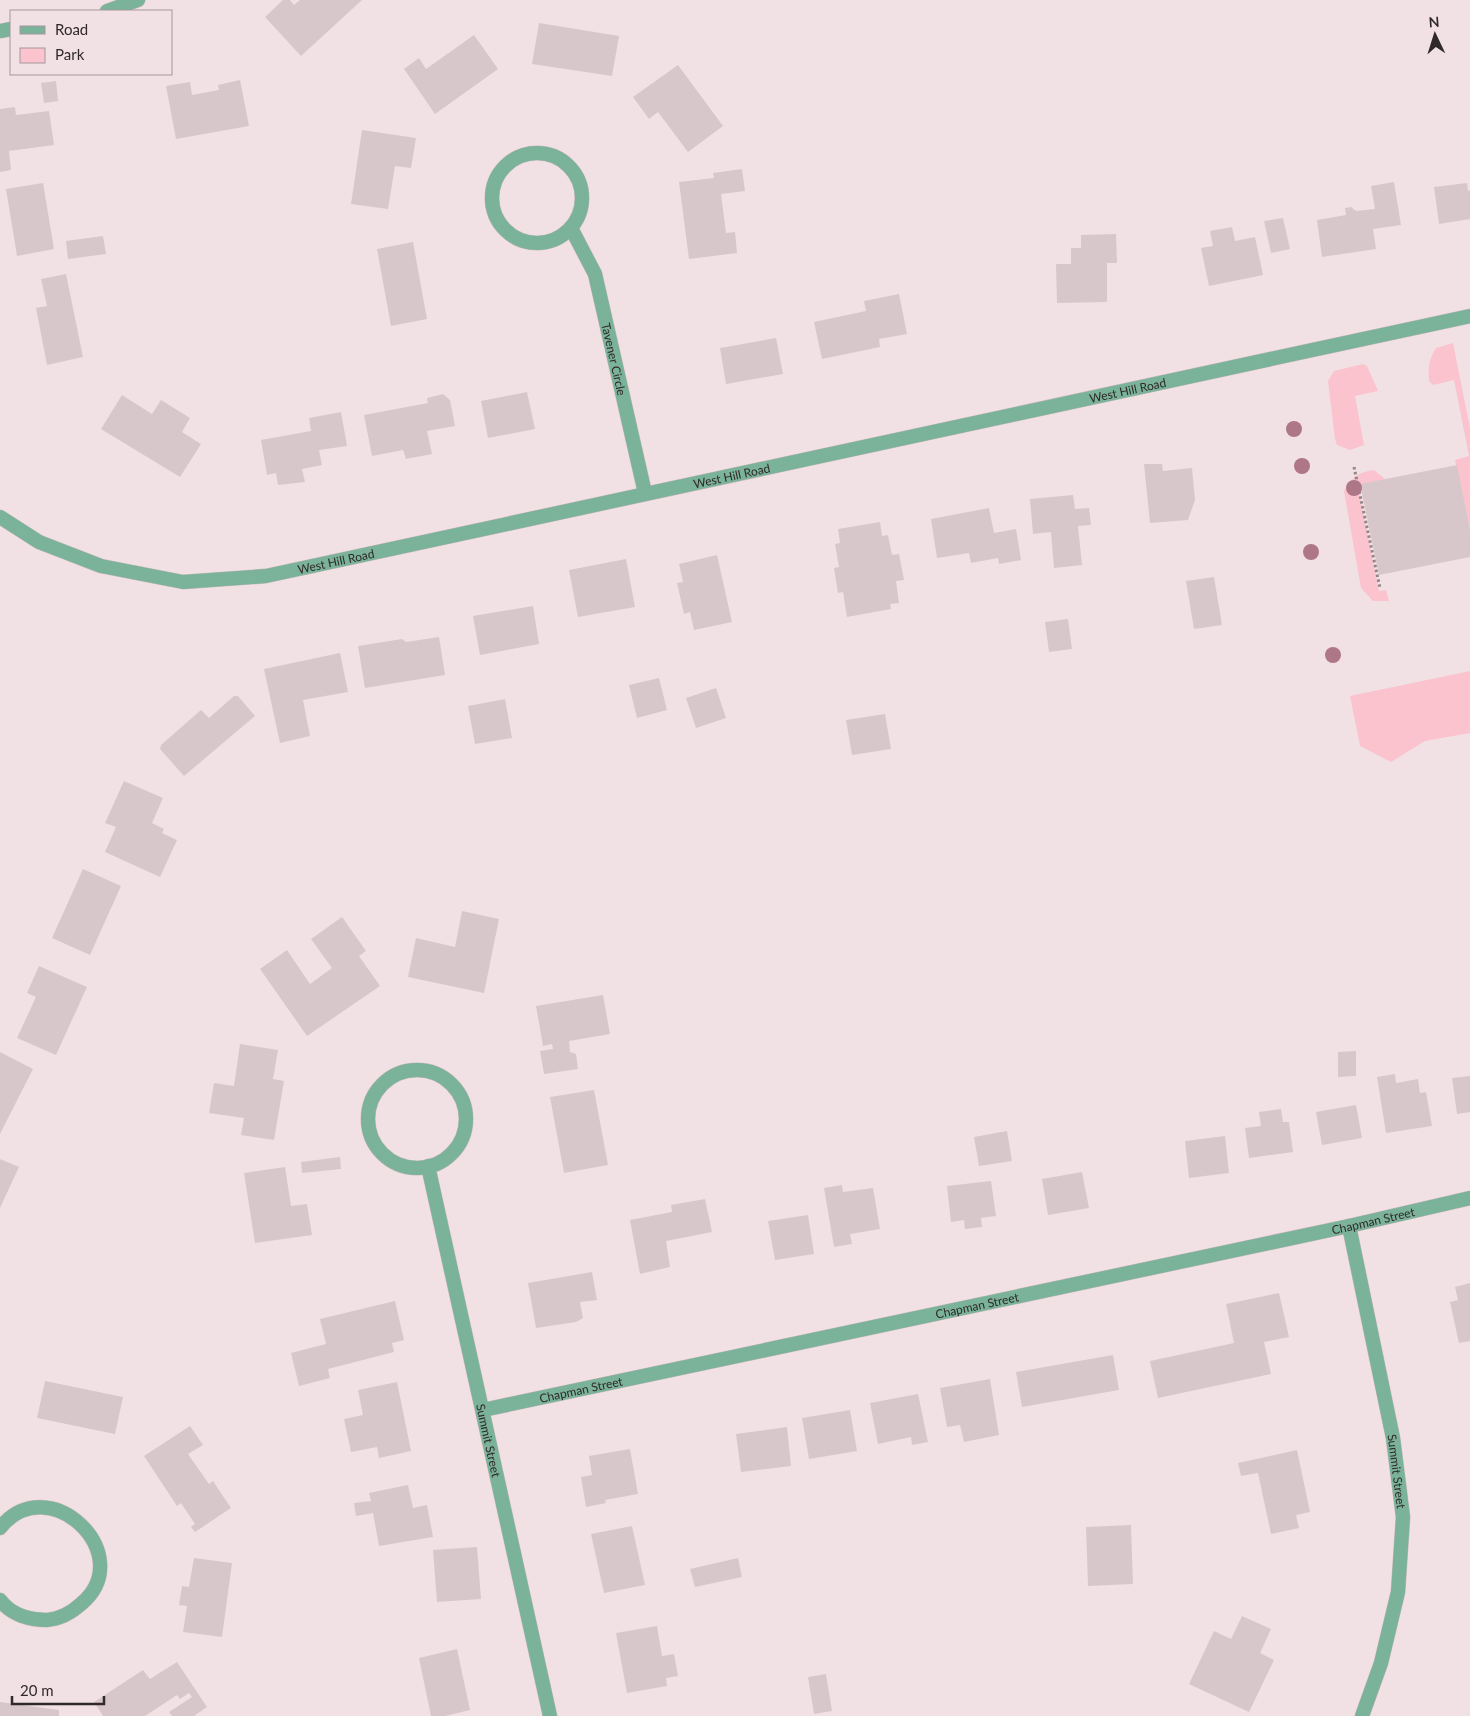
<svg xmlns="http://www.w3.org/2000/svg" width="1470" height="1716" font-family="Lato,sans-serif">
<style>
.green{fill:#fac3ce}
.building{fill:#d8c7ca}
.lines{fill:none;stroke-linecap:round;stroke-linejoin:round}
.minor-casing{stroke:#cbbcbf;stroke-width:15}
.tertiary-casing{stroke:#cbbcbf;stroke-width:15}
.path{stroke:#928688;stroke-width:3;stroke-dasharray:2.5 2.5;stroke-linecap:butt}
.minor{stroke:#7ab29a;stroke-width:14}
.tertiary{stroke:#7ab29a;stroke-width:14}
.tree{fill:#ae7788}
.labels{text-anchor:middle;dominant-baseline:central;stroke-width:4;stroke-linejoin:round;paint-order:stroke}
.street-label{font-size:12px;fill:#30292a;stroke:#f2e1e4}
</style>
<rect width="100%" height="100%" fill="#f2e1e4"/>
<path class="green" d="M1453 343 1470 428V530L1455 460 1469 456 1454 380 1433 385 1429 381C1428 368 1429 359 1436 348Z
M1363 364 1367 366 1378 391 1355 396 1364 445 1350 450 1337 445 1335 439 1328 381 1334 371Z
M1374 470 1385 479 1358 487 1379 591 1386 590 1389 601H1373L1361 588 1344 491C1352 477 1359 472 1374 470Z
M1470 671V733L1425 741 1391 762 1360 746 1350 696Z"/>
<path class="building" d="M283 0H290L294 5 300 0H362L301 56 265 17Z
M539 23 619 36 612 76 532 64Z
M474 35 498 69 435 114 404 69 419 58 426 69Z
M678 65 723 126 688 152 658 112 649 119 633 97Z
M240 80 249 126 176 139 166 86 190 82 192 95 219 90 218 85Z
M56 81 58 101 44 103 41 83Z
M15 107 16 115 49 111 54 145 9 151 11 170 0 172V109Z
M362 130 416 138 411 168 395 166 388 209 351 204Z
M742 169 745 191 721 194 726 233 735 232 737 253 689 259 679 182 714 178 713 173Z
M1394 182 1401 225 1373 229 1376 249 1322 257 1317 220 1346 215 1345 208 1351 207 1356 211 1375 209 1371 186Z
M43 183 54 249 17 256 6 189Z
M1467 183 1468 191 1470 190V219L1439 224 1434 187Z
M1283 218 1290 249 1271 253 1264 221Z
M1232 227 1235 241 1255 237 1263 275 1209 286 1201 248 1213 246 1210 231Z
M1116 234 1117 263H1107V302L1057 303 1056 264H1071V248H1081V235Z
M103 236 106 254 68 259 66 241Z
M413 242 427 319 391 326 377 249Z
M66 274 83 357 47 365 36 308 47 306 41 279Z
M899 294 907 334 879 339 880 347 822 359 814 322 866 311 864 301Z
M776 338 783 374 726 384 720 348Z
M527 392 535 429 488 438 481 401Z
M443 394 450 400 455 426 427 431 432 454 406 459 403 450 372 456 364 415 428 403 427 398Z
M122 395 152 414 161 400 190 418 182 432 201 444 180 477 101 429Z
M341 412 347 446 319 450 322 465 302 469 305 482 278 485 276 473 267 475 261 440 311 431 309 418Z
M1144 464H1162L1163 471 1192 468 1195 500 1188 520 1150 523Z
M1457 465 1470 530V557L1379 575 1360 484Z
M1073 495 1075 509 1089 508 1091 525 1078 526 1082 565 1054 568 1051 532 1033 534 1030 499Z
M989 508 994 533 1016 529 1021 560 999 564 998 558 971 563 969 553 937 558 931 519Z
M880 522 882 536 888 535 892 555 899 554 904 580 896 581 899 603 890 604 891 609 847 617 843 592 838 593 834 568 839 567 835 544 840 543 838 529Z
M717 555 732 622 694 630 690 612 684 614 677 583 683 582 679 564Z
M626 559 635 607 578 617 569 570Z
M1214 577 1222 625 1194 629 1186 581Z
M533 606 539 644 480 655 473 616Z
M1068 619 1072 649 1049 652 1045 622Z
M439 637 445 675 365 688 358 646 402 639 406 642Z
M340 653 348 692 303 700 310 736 280 743 264 669Z
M659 678 667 710 637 718 629 685Z
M716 688 726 718 696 728 686 698Z
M234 696H238L255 716 184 776 160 749 161 745 201 710 209 718Z
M505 699 512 738 475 744 468 706Z
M885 714 891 749 852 755 846 720Z
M124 781 163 798 152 823 164 829 162 833 177 840 160 877 105 852 116 827 105 823Z
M83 869 121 886 90 955 52 938Z
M462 911 499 919 484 993 408 977 416 938 455 947Z
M342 917 366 951 359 956 380 986 307 1036 260 969 287 950 310 984 332 968 311 939Z
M39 966 87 987 56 1055 17 1038 36 997 27 993Z
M603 995 610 1034 569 1041 570 1052 576 1054 578 1069 544 1074 540 1051 553 1049 552 1044 543 1046 536 1006Z
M240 1044 278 1050 273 1079 284 1081 274 1140 241 1135 244 1118 209 1113 214 1083 234 1086Z
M1356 1051V1076L1338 1077V1052Z
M0 1052 33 1069 0 1134Z
M1395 1074 1396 1083 1418 1079 1420 1093 1426 1092 1432 1126 1386 1133 1377 1077Z
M1470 1076V1112L1457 1114 1452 1078Z
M594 1090 608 1165 564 1173 550 1097Z
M1356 1105 1362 1138 1322 1145 1316 1112Z
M1281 1109 1283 1122H1289L1293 1152 1249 1158 1245 1128 1261 1126 1259 1112Z
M1007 1131 1012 1161 979 1166 974 1137Z
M1225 1136 1229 1173 1189 1178 1185 1141Z
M340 1157 341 1169 302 1173 301 1162Z
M0 1159 19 1167 0 1208Z
M285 1167 291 1206 307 1204 312 1235 255 1243 244 1173Z
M1082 1172 1089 1208 1048 1215 1042 1179Z
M991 1181 996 1216 981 1218 982 1227 965 1229 964 1220 951 1222 947 1186Z
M842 1185 843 1192 873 1188 880 1229 850 1234 852 1244 834 1247 824 1188Z
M705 1199 712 1232 666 1241 670 1267 640 1274 630 1220 672 1212 671 1205Z
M808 1215 814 1254 775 1260 768 1221Z
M592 1272 597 1300 580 1302 583 1318 576 1322 536 1328 528 1283Z
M1470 1283V1341L1459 1343 1450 1302 1458 1300 1455 1287Z
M1279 1293 1289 1337 1264 1342 1271 1374 1158 1398 1150 1361 1234 1343 1226 1304Z
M395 1301 404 1340 392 1343 394 1352 328 1369 330 1378 299 1386 291 1353 326 1344 320 1319Z
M1113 1355 1119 1390 1022 1407 1016 1372Z
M990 1379 999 1435 964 1442 960 1425 947 1427 940 1388Z
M45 1381 123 1397 115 1434 37 1418Z
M397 1382 411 1451 379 1458 377 1447 351 1452 344 1419 363 1415 358 1390Z
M918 1394 928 1442 912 1445 911 1437 878 1444 870 1403Z
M850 1410 857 1451 809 1459 802 1418Z
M190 1426 203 1445 188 1454 209 1484 213 1481 231 1508 195 1532 191 1527 195 1524 181 1503 177 1506 144 1456Z
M787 1427 791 1466 741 1472 736 1434Z
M630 1449 638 1494 605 1500 606 1503 586 1507 581 1477 592 1475 589 1456Z
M1297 1450 1310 1512 1296 1515 1299 1528 1271 1534 1258 1473 1241 1476 1238 1463Z
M408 1485 413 1508 427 1505 433 1537 379 1546 373 1513 356 1516 354 1503 371 1501 369 1493Z
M1131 1525 1133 1584 1088 1586 1086 1527Z
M632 1526 645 1585 604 1593 591 1534Z
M477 1547 481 1599 437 1602 433 1550Z
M194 1558 232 1563 222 1637 183 1632 187 1606 179 1605 182 1586 189 1587Z
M738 1558 742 1577 695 1587 690 1569Z
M1242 1616 1271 1629 1260 1653 1274 1660 1249 1712 1189 1684 1214 1631 1231 1639Z
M657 1626 662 1656 674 1654 678 1676 666 1678 667 1686 627 1693 616 1633Z
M457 1649 470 1710 445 1716H431L419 1658Z
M177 1662 207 1707 194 1716H172L169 1712 192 1697 189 1693 180 1699 177 1695 145 1716H103L94 1702 143 1670 150 1679Z
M826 1674 832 1711 814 1714 808 1677Z
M0 1702 59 1710V1716H0Z"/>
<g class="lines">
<defs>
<g id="minor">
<path d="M107 11 138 0"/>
<path d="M0 31 11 29"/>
<circle cx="537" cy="198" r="45"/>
<path id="s1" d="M571 228 595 274 645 493"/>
<circle cx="417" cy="1119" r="49"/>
<path id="s2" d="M428 1166 550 1716"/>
<path id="s3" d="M1349 1226 1393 1438 1403 1517 1398 1592 1381 1663 1362 1716"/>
<path id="s4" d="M483 1410 1349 1226 1470 1198"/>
<path d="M0 1528C48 1467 140 1555 81 1604 71 1613 60 1619 47 1620 30 1620 11 1615 0 1600"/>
</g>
<g id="tertiary">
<path id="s5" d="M0 517 39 542 101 566 183 582 266 576 1470 316"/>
</g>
</defs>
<use href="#minor" class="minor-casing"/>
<use href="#tertiary" class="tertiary-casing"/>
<path class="path" d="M1354 467 1380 588"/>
<use href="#minor" class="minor"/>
<use href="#tertiary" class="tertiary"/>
</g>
<g class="tree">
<circle cx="1294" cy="429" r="8"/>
<circle cx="1302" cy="466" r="8"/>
<circle cx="1354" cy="488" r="8"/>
<circle cx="1311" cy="552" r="8"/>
<circle cx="1333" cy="655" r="8"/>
</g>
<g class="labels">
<g class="street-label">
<text stroke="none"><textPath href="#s1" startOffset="139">Tavener Circle</textPath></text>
<text stroke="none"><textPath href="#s5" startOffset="1161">West Hill Road</textPath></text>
<text stroke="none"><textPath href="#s5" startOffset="756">West Hill Road</textPath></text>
<text stroke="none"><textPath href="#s5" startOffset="351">West Hill Road</textPath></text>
<text stroke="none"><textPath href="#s4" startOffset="910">Chapman Street</textPath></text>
<text stroke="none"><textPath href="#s4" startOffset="505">Chapman Street</textPath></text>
<text stroke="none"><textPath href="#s4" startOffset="100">Chapman Street</textPath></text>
<text stroke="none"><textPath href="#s2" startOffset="281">Summit Street</textPath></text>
<text stroke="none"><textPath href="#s3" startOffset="250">Summit Street</textPath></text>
</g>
</g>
<rect x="10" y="10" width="162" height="65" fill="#f2e1e4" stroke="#a4979a"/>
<rect x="20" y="26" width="25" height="8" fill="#7ab29a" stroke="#a4979a"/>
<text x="55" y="35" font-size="15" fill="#30292a">Road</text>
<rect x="20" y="48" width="25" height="15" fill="#fac3ce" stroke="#a4979a"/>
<text x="55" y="60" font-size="15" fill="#30292a">Park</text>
<g transform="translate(1435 35) rotate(356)" stroke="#f2e1e4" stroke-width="4" paint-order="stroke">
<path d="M0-4L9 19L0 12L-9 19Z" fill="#30292a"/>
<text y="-8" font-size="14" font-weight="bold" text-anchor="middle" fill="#30292a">N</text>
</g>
<path d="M12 1696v8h92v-8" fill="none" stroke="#30292a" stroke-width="2.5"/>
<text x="20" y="1696" font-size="15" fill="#30292a" stroke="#f2e1e4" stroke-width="4" paint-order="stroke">20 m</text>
</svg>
